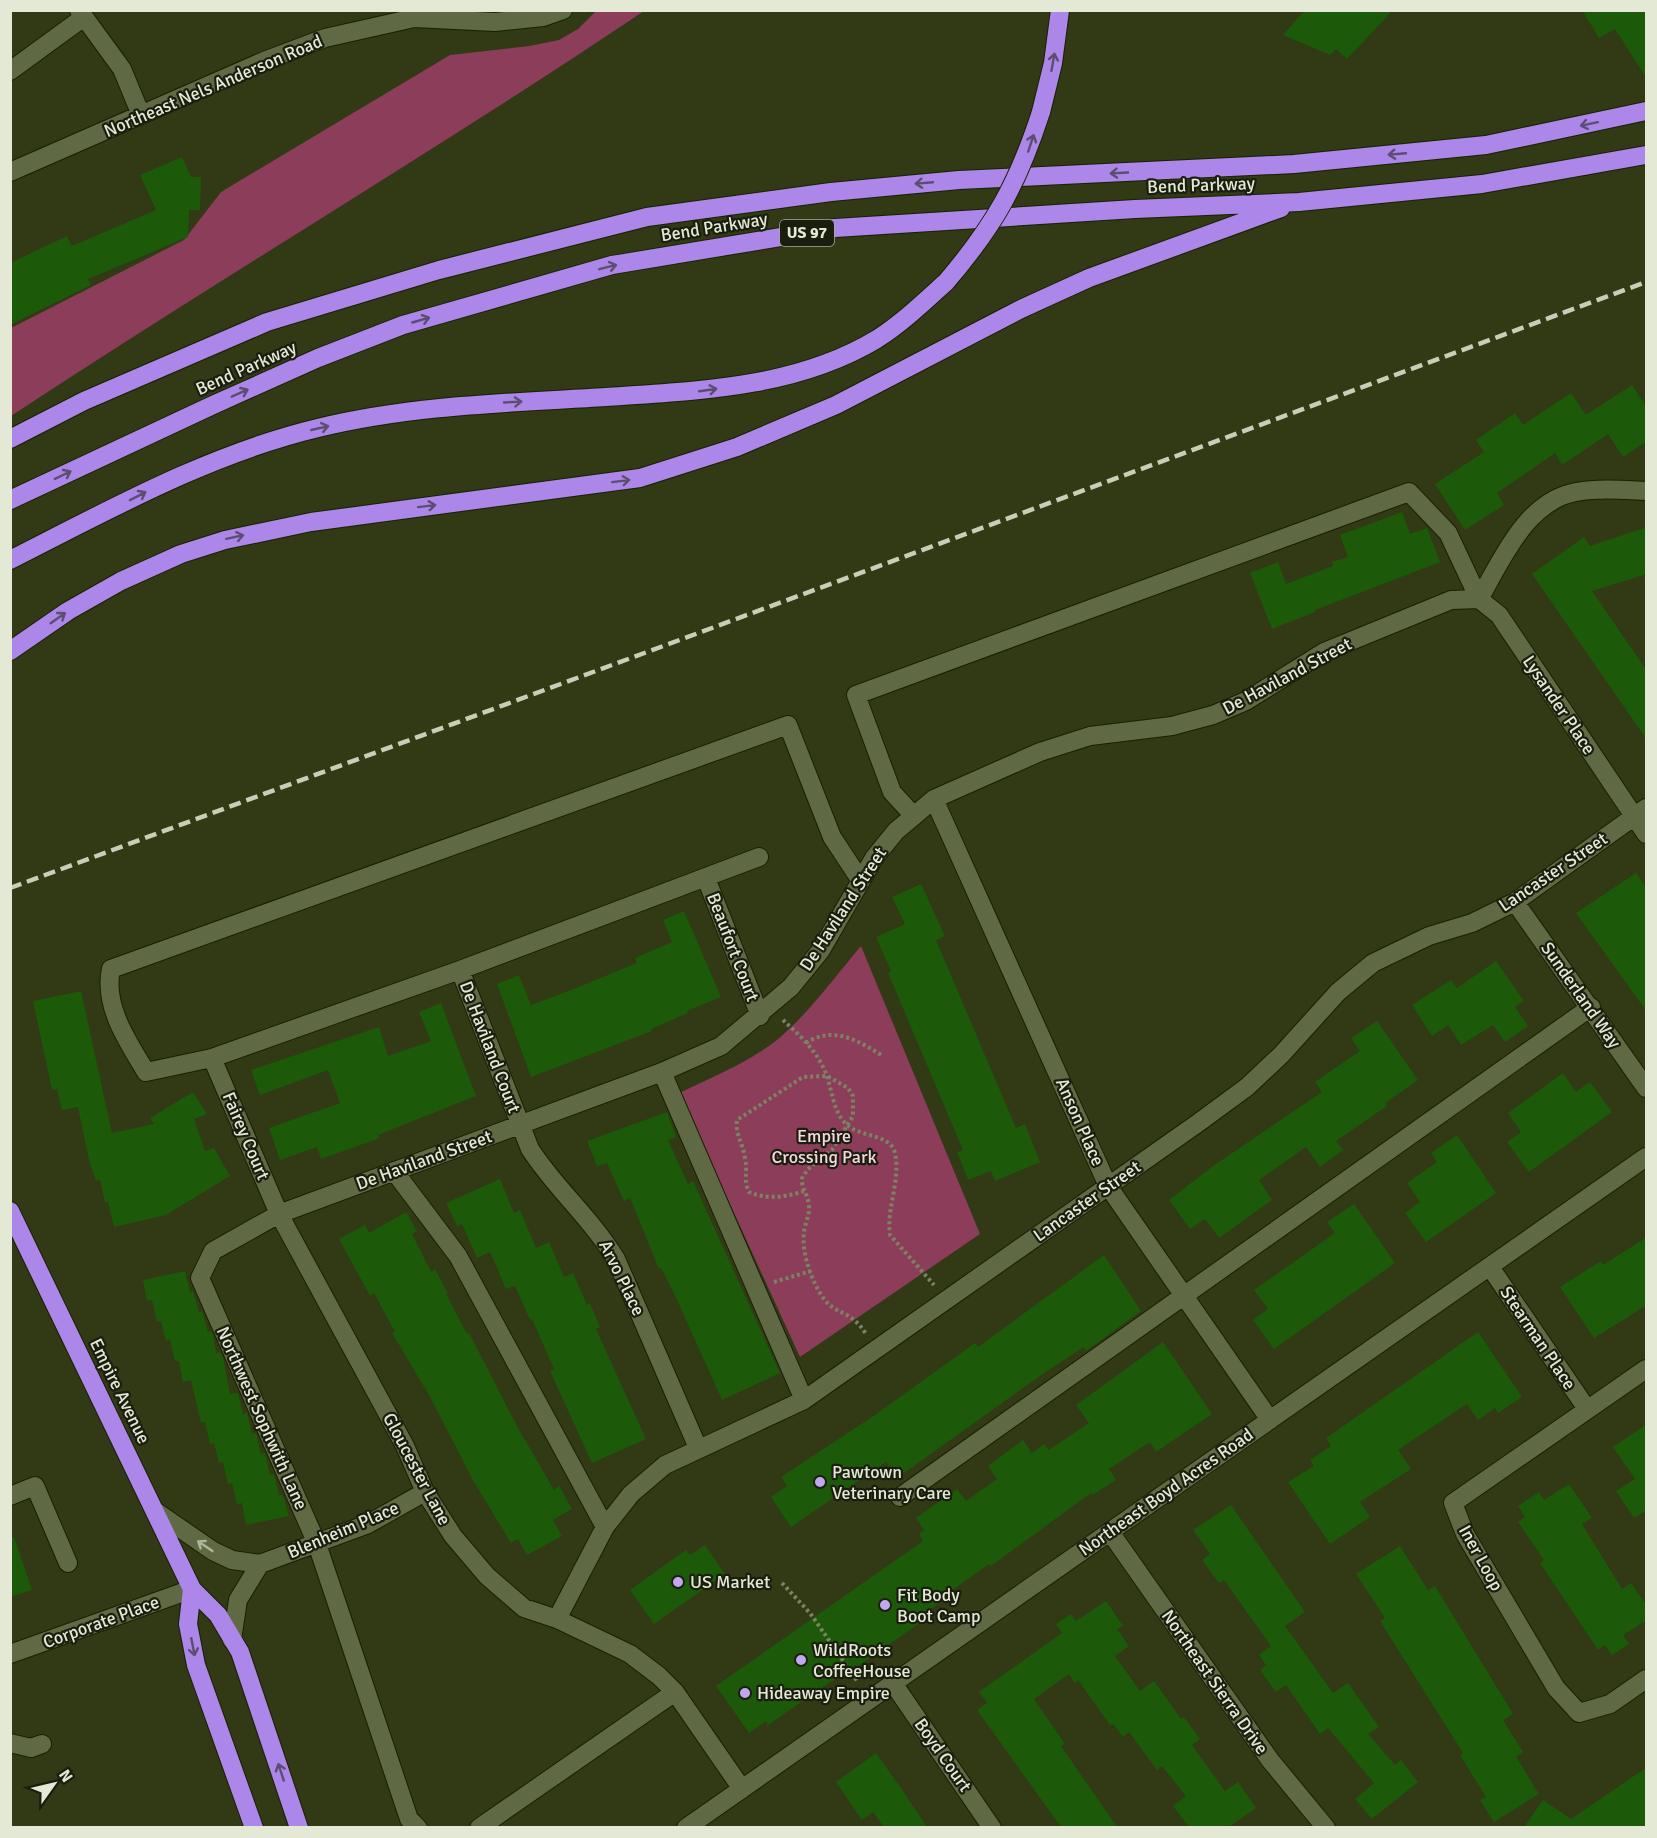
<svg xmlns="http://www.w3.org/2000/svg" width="1657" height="1838" font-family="Signika,sans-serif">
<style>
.green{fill:#8c3d59}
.building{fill:#1c5a0a}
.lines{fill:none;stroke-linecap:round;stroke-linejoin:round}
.minor-casing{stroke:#192000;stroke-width:20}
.highway-casing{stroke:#192000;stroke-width:20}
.path{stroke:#7c8365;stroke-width:4;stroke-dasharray:3 3;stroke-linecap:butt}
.minor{stroke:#5f6944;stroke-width:18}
.highway{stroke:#ac86e9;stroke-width:18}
.rail{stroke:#c8ceb7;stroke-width:4.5;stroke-dasharray:12 6;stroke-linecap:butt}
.highway-bridge-casing{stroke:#192000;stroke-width:20;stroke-linecap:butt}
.highway-bridge{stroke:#ac86e9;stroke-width:18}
.oneway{stroke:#5c4d71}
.oneway2{stroke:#aeb69b}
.poi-dot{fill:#c2a8f2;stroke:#1a1e0f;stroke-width:2}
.labels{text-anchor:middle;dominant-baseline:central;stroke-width:4.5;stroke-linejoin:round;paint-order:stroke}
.shield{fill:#1a1e0f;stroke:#a7ac9a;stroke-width:1.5}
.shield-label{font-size:16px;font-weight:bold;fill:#e3e9d5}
.street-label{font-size:18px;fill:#e3e9d5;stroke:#1a1e0f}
.park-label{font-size:18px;fill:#f7d7df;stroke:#1a1e0f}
.poi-label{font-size:18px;fill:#e3e9d5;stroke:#1a1e0f;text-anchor:start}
</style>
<rect width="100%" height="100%" fill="#313915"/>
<path class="green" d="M596 11H644C436 151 220 278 11 416V328L184 240 221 192 450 55 529 46 559 40 578 29Z
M861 946 980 1234 800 1357 679 1093C713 1077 747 1063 777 1040 809 1013 834 978 861 946Z"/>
<path class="building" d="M1305 10H1393L1347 59 1336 49 1330 55 1283 35Z
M1582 10H1647V79L1615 29 1599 38Z
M182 157 191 177H201L200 210H189L188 237 88 279 91 285 10 325V263L67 236 72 246 156 210 140 175Z
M1632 385 1647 408V441L1623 457 1608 434 1562 465 1555 453 1497 493 1504 505 1465 530 1435 484 1484 452 1476 440 1515 413 1523 425 1571 393 1586 415Z
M1402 512 1410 534 1427 528 1440 562 1315 610V612L1272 629 1250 573 1278 562 1286 584 1333 566 1332 562 1348 557 1340 535Z
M1647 527V574L1592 591 1647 671V740L1532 574 1584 537 1590 546Z
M1636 873 1647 888V1012L1576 913Z
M921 884 945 936 936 940 987 1060 1016 1128 1025 1124 1040 1162 995 1181 991 1171 968 1180 957 1152 963 1150 888 973 891 971 876 937 905 924 892 897Z
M684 911 721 997 687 1011 688 1013 651 1029 652 1031 531 1077 497 984 519 975 531 1005 571 990 637 963 635 958 672 942 663 920Z
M1496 961 1524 1001 1515 1007 1528 1026 1505 1042 1493 1025 1461 1045 1448 1025 1432 1036 1412 1005 1451 980 1457 988Z
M81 991 112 1133 154 1124 150 1118 193 1092 207 1114 194 1119 205 1151 214 1148 230 1176 166 1215 114 1227 108 1202H105L100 1180 96 1181 89 1160 78 1107 62 1110 57 1089 52 1090 33 1001Z
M441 1003 476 1096 378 1135 380 1138 321 1159 317 1147 280 1160 269 1128 340 1103 328 1070 260 1095 251 1070 379 1027 388 1056 431 1041 419 1012Z
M1377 1021 1418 1080 1385 1103 1387 1106 1336 1141 1343 1150 1320 1167 1306 1147 1259 1180 1272 1200 1219 1238 1205 1219 1190 1229 1169 1200 1213 1166 1322 1092 1315 1082 1360 1051 1351 1038Z
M1563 1073 1576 1092 1590 1082 1612 1112 1529 1172 1507 1142 1521 1132 1508 1113Z
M667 1112 676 1137 668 1140 688 1184 693 1181 780 1373 722 1400 677 1300 661 1268 659 1269 630 1198 624 1201 607 1163 597 1166 587 1141Z
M1457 1135 1496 1193 1426 1242 1405 1213 1420 1202 1407 1183 1437 1162 1431 1153Z
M500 1179 514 1213 520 1210 536 1248 549 1242 564 1277 573 1273 587 1305 590 1303 600 1327 596 1329 646 1439 592 1463 550 1371 554 1369 532 1319 530 1320 515 1286 506 1289 490 1252 477 1258 462 1224 457 1226 446 1203Z
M1354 1204 1395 1263 1274 1349 1253 1320 1268 1309 1254 1290 1335 1233 1327 1222Z
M406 1212 417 1231 412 1234 431 1272 435 1269 448 1293 446 1294 467 1334 469 1333 518 1428 554 1490 559 1486 572 1509 553 1520 562 1536 527 1555 518 1539 511 1543 474 1482 429 1395 392 1333 395 1332 374 1293 370 1296 339 1239 365 1225 369 1233Z
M1647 1237V1305L1594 1338 1560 1287 1601 1261 1603 1265Z
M1104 1255 1141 1311 1086 1351 1084 1347 1044 1373 897 1478 886 1462 791 1527 771 1497 787 1486 781 1477 875 1415 975 1343 978 1347Z
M185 1271 190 1292 193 1291 199 1312 202 1311 208 1332 211 1331 213 1335 216 1353 220 1352 223 1358 230 1394 238 1393 243 1414 247 1413 252 1434 256 1433 261 1454 265 1453 270 1475 274 1474 279 1495H283L289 1516 246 1525 242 1503 237 1504 232 1483 228 1484 223 1462 219 1463 214 1443 210 1444 205 1422 201 1423 191 1380 183 1382 179 1361H175L170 1340 166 1341 161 1321 157 1322 152 1300 147 1301 143 1280Z
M1478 1332 1522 1397 1498 1413 1495 1408 1478 1420 1467 1404 1398 1450 1411 1469 1360 1502 1370 1517 1330 1544 1288 1482 1314 1466 1310 1460 1331 1446 1326 1438Z
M1163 1342 1212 1414 1156 1452 1150 1442 1109 1469 1116 1480 1092 1495 1091 1493 991 1566 989 1564 944 1596 946 1598 928 1611 931 1615 857 1667 855 1665 768 1725 766 1721 749 1733 716 1686 923 1541 919 1534 924 1530 916 1518 957 1489 966 1501 997 1479 988 1466 1023 1440 1032 1453 1044 1444 1049 1450 1089 1423 1076 1405Z
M1647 1424V1510L1634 1518 1616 1491 1635 1479 1613 1447Z
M1569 1484 1592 1518 1582 1524 1622 1589 1631 1583 1647 1606V1620L1623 1635 1629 1644 1612 1655 1605 1645 1598 1650 1540 1563 1544 1560 1518 1522 1525 1517 1518 1506 1539 1492 1544 1500Z
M1231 1505 1305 1612 1285 1626 1333 1693 1348 1683 1379 1727 1368 1734 1395 1765 1401 1760 1418 1782 1372 1819 1355 1799 1374 1783 1328 1728 1320 1734 1286 1685 1276 1692 1260 1670 1266 1665 1259 1655 1271 1646 1224 1580 1219 1583 1202 1560 1210 1554 1193 1530Z
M10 1537H14L32 1590 10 1597Z
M705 1545 725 1574 654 1624 630 1590 686 1550 690 1555Z
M1400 1546 1428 1590 1435 1586 1513 1714 1503 1720 1523 1752 1516 1757 1539 1794 1494 1822 1480 1800 1486 1797 1460 1755 1463 1753 1380 1621 1385 1618 1356 1574Z
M1106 1601 1123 1626 1117 1629 1129 1646 1115 1656 1140 1691 1154 1681 1181 1719 1184 1717 1200 1739 1192 1745 1225 1791 1238 1782 1256 1808 1229 1827H1189L1173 1806 1186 1796 1162 1766 1157 1770 1129 1732 1123 1737 1113 1724 1110 1725 1078 1680 1075 1683 1069 1674 1034 1699 1065 1744 1061 1746 1117 1827H1061L977 1710 987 1703 979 1692 1062 1633 1056 1624 1071 1614 1076 1621Z
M876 1753 903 1791 927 1827H884L873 1812 862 1820 836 1782Z
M1647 1767V1827H1524L1543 1800 1571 1819Z"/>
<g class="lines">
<defs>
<path id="minor" d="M79 10 122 69 141 115
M10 71 84 17
M10 172 264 61 325 38 414 18 495 22 543 17 563 10
M1479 599C1502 560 1526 501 1576 492 1600 488 1623 490 1646 491
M934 799 1108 1186 1270 1420
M913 815 892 792 856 695 1409 492 1448 533 1479 599 1499 615 1646 834
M759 857 460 970 212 1058 146 1072C128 1042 103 1006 111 969L788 725 832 837 861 881
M706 878 760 1016
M1515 902 1646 1088
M460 970 530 1149C555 1188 591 1218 616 1259L698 1448
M212 1058 279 1214 405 1446 425 1492 453 1536 487 1576 524 1608 557 1619 603 1641 630 1654 659 1676 675 1692 742 1789
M662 1072 804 1400
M394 1171 458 1256 605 1527
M1490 1267 1587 1409
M1646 1369 1453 1503 1465 1534 1556 1688 1579 1713 1610 1704 1646 1679
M10 1496 35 1486 68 1563
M900 1497 1591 1007
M155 1511 213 1551 232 1560 260 1564 368 1524 425 1492
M1110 1532 1270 1760 1326 1828
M557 1619 605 1527 631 1494 665 1465 804 1400 1198 1123 1247 1087 1281 1055 1338 992 1373 963 1429 936 1472 923 1515 902 1646 808
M232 1640 238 1600 260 1564
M10 1654 192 1589
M893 1683 992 1828
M10 1743 31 1748 42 1744
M418 1828 409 1819 317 1544 200 1278 213 1251 279 1214 662 1072 721 1046 791 987 821 950 874 858 896 831 934 799 1040 752 1090 736 1172 726 1213 715 1246 701 1324 652 1451 600 1479 599
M479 1828 675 1692
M686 1828 1646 1157"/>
<path id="highway" d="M1041 112 1053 63 1060 10
M10 439 84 401 267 322 439 270 647 217 831 192 959 180 1294 164 1486 145 1646 111
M10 500 213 405 318 358 403 325 612 265 835 228 1135 209 1299 202 1482 184 1646 155
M10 560C109 510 209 454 318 428 412 405 509 403 606 397 697 391 796 388 877 339 902 323 924 302 946 282
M10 651 68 611 121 581 181 554 225 540 311 522 640 478 737 447 836 405 1021 309 1089 278 1281 208
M10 1211 192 1589 218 1615 240 1652 299 1828
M192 1589 188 1624 196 1665 254 1828"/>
</defs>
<use href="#minor" class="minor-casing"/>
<use href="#highway" class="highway-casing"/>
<path class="path" d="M783 1020C797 1033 813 1047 822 1065 833 1084 830 1108 846 1124 860 1138 890 1133 895 1153 901 1180 886 1209 890 1235L934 1285
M806 1043C833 1025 859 1041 883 1056
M804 1191C786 1197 767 1200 749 1192 743 1181 748 1170 745 1158 743 1143 735 1135 737 1120L803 1077 827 1076 848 1088 853 1096V1116L832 1150 808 1169 802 1178C801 1188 808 1195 809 1205 810 1215 805 1223 804 1232 801 1252 812 1283 824 1299 836 1315 851 1310 866 1334
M774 1282 811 1271
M782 1583 810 1613 858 1682"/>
<use href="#minor" class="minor"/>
<use href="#highway" class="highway"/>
<path class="rail" d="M10 888 1646 282"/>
<defs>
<path id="highway-bridge" d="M946 282C995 225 1018 183 1041 112"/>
</defs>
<use href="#highway-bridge" class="highway-bridge-casing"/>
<use href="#highway-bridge" class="highway-bridge"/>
</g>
<defs><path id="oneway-shaft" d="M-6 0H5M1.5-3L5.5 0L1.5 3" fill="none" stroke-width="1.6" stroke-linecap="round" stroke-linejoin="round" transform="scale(1.5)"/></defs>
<g class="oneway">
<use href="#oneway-shaft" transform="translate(1053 62) rotate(-80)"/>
<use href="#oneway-shaft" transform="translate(1589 124) rotate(168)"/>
<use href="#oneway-shaft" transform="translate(1031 143) rotate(-72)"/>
<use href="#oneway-shaft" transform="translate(1397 154) rotate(175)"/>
<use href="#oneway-shaft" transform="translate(1119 173) rotate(177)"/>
<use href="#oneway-shaft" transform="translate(924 183) rotate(175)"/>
<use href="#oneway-shaft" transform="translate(608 267) rotate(-14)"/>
<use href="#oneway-shaft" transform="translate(421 320) rotate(-16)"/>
<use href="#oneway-shaft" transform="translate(708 390) rotate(-8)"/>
<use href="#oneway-shaft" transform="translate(240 393) rotate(-24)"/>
<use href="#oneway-shaft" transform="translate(513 402) rotate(-3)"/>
<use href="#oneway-shaft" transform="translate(320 428) rotate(-13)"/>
<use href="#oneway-shaft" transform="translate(63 475) rotate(-26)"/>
<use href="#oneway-shaft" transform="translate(621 481) rotate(-7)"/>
<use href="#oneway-shaft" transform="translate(138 496) rotate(-27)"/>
<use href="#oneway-shaft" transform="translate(427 506) rotate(-7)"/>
<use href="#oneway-shaft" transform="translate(235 537) rotate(-12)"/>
<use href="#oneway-shaft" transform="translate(58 618) rotate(-35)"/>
<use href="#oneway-shaft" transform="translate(193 1647) rotate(79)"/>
<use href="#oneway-shaft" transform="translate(281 1772) rotate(-108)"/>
</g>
<use class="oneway2" href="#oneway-shaft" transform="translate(205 1546) rotate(-146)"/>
<g class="poi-dot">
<circle cx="820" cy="1482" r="6"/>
<circle cx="678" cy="1582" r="6"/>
<circle cx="885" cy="1605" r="6"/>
<circle cx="801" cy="1660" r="6"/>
<circle cx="745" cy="1693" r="6"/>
</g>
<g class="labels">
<rect class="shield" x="780" y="220" width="54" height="26" rx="4.5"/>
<g class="shield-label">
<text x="807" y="233">US 97</text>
</g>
<g class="street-label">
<text transform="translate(213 86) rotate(-23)">Northeast Nels Anderson Road</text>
<text transform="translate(1201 185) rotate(-2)">Bend Parkway</text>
<text transform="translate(714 227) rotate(-9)">Bend Parkway</text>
<text transform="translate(246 368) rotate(-24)">Bend Parkway</text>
<text transform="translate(1287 676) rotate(-28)">De Haviland Street</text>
<text transform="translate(1559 705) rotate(56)">Lysander Place</text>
<text transform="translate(1553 872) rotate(-34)">Lancaster Street</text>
<text transform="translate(843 909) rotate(-57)">De Haviland Street</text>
<text transform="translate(733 947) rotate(69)">Beaufort Court</text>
<text transform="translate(1581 995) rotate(55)">Sunderland Way</text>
<text transform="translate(490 1047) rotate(69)">De Haviland Court</text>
<text transform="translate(1080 1122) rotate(66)">Anson Place</text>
<text transform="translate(246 1136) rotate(67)">Fairey Court</text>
<text transform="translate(424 1160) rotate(-20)">De Haviland Street</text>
<text transform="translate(1087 1201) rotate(-35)">Lancaster Street</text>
<text transform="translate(622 1278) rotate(64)">Arvo Place</text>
<text transform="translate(1538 1338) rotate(56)">Stearman Place</text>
<text transform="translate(120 1391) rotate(64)">Empire Avenue</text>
<text transform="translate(262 1418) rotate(66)">Northwest Sophwith Lane</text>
<text transform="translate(417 1469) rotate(62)">Gloucester Lane</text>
<text transform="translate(1166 1492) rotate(-35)">Northeast Boyd Acres Road</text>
<text transform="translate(343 1530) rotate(-23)">Blenheim Place</text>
<text transform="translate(1481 1558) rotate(61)">Iner Loop</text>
<text transform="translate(101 1622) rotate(-20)">Corporate Place</text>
<text transform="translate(1215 1682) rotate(55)">Northeast Sierra Drive</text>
<text transform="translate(943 1755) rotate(55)">Boyd Court</text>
</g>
<g class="park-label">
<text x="824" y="1136">Empire<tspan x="824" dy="21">Crossing Park</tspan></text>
</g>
<g class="poi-label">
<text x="832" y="1472">Pawtown<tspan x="832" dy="21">Veterinary Care</tspan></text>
<text x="690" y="1582">US Market</text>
<text x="897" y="1595">Fit Body<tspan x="897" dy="21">Boot Camp</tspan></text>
<text x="813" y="1650">WildRoots<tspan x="813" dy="21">CoffeeHouse</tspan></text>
<text x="757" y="1693">Hideaway Empire</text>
</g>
</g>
<rect width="1657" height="1838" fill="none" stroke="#e3e9d5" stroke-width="24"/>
<g transform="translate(54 1784) rotate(56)" stroke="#1a1e0f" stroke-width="4.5" paint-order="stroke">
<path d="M0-4.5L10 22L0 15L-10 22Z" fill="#e3e9d5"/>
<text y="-9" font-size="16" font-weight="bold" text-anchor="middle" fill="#e3e9d5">N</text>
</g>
</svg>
